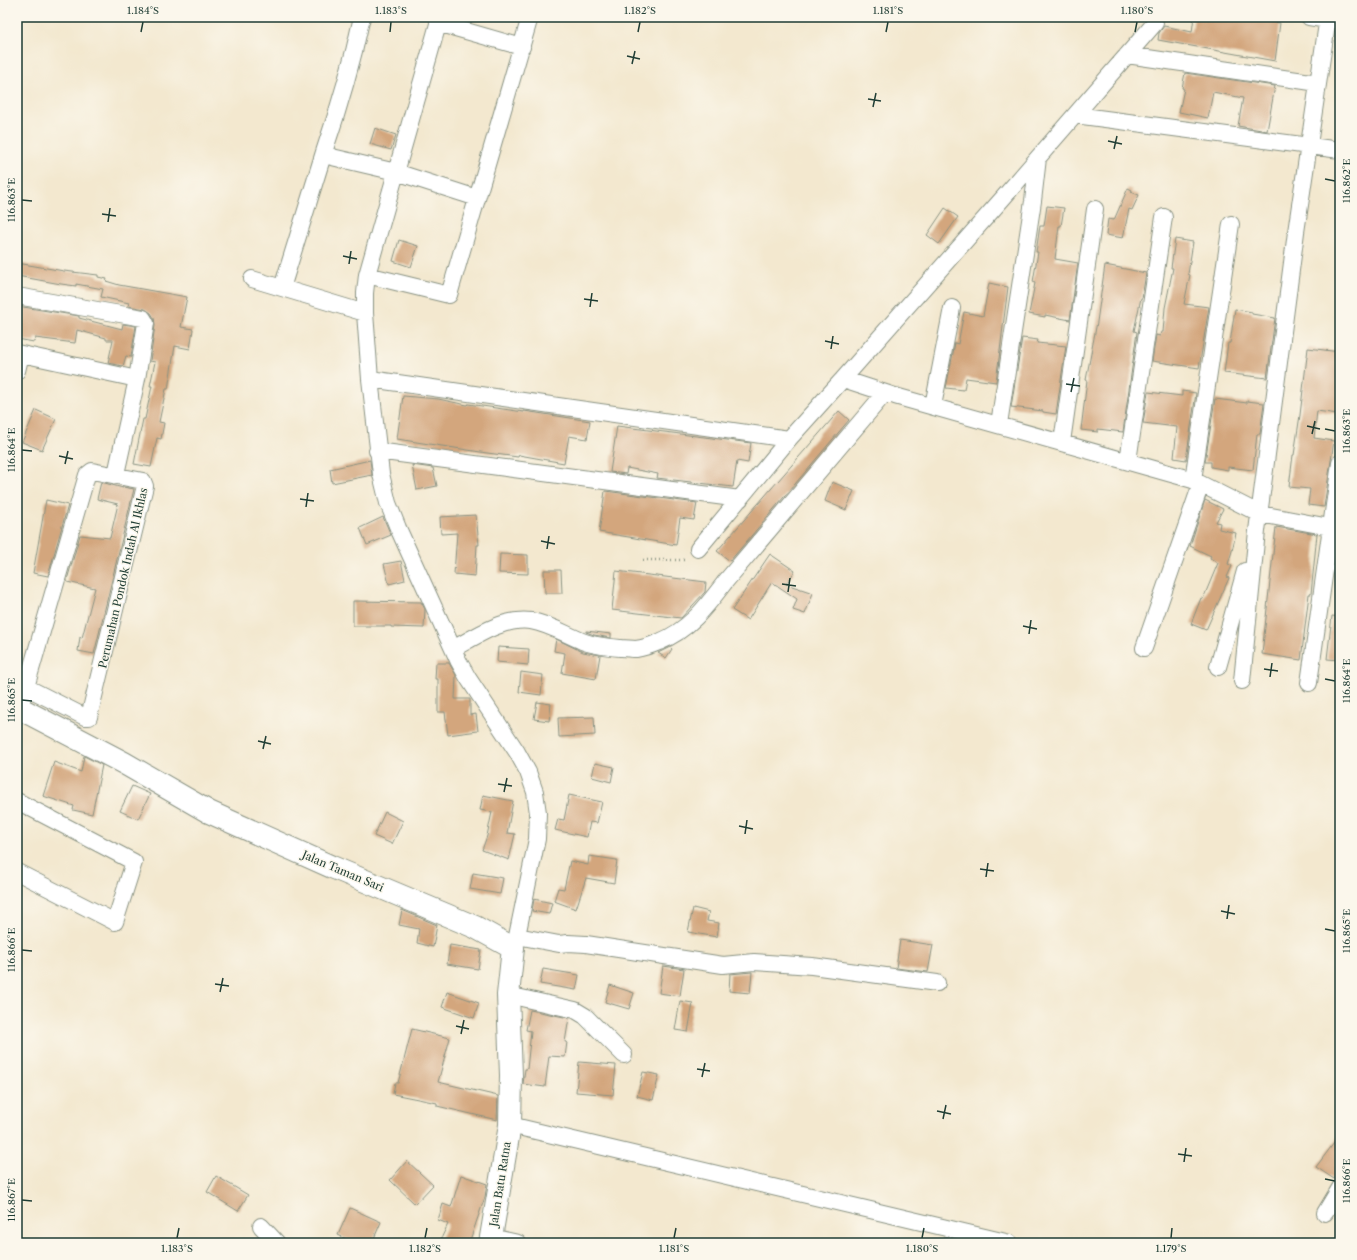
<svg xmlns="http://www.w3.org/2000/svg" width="1357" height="1260" viewBox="0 0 1357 1260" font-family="'Libre Caslon Text',serif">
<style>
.building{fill:#d3a67d}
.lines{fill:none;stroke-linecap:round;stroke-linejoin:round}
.street-casing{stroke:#899282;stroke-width:18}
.secondary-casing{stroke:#899282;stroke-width:24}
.path{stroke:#899282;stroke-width:2.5;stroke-dasharray:1 3;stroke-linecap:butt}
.street{stroke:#fff;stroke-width:16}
.secondary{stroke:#fff;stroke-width:22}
.ticks{fill:none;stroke:#1f3d34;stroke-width:1.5}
.labels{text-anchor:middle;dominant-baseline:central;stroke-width:3;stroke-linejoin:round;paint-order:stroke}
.street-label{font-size:11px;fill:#1f3d34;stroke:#fbf7ec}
.neatline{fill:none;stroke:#1f3d34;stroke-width:1.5}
.ticks-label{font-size:10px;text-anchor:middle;fill:#1f3d34}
</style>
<rect width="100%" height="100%" fill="#fbf7ec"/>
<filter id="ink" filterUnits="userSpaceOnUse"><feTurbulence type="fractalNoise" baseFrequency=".025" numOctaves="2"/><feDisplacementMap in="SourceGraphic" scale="8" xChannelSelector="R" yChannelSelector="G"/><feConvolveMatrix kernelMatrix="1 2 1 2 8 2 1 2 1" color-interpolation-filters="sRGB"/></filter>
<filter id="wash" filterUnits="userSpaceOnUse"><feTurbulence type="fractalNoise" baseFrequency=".012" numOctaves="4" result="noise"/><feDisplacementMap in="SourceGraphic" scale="16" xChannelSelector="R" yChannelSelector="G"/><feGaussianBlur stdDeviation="0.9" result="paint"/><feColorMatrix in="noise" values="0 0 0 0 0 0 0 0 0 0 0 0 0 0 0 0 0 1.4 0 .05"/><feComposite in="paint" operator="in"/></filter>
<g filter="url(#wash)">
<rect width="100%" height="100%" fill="#f3e8cf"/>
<g id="blocks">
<path class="building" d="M1194,17H1238L1280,23L1275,61L1158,40L1159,33L1164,26L1192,32Z
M1185,73L1275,86L1267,131L1238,126L1243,98L1213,92L1208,118L1179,112L1184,89L1182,88Z
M375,128L396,135L391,150L370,144Z
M1128,188L1132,190L1131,192L1139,195L1132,210L1129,209L1123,238L1106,235L1108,219L1114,220Z
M1047,206L1064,208L1061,226H1059L1055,259L1078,263L1070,320L1045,315V317L1029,314L1035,283L1033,282L1038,252H1036L1040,226H1044Z
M945,208L958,217L939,244L927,235Z
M1175,239L1193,242L1188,274L1190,275L1184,304L1209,307L1199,368L1152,361L1156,335L1160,336L1161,332H1163L1165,308L1173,268H1171Z
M399,240L418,246L411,267L393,261Z
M17,263L64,271L98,275V277L107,279L106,281L119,285L187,297L181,327L193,329L190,349L175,346L168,389H166L159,422L164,423L161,439L157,438L151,467L134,464L143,419H145L152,386H150L155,362L150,361L155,325L154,318L151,313L145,309L128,306L129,303L101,297L103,289L76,284V286L61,284L17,276Z
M1105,265L1146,273L1142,298H1141L1134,331L1137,332L1123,432L1098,429V432L1081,430L1087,380H1086L1097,322Z
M989,283L1008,287L996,382L966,378L964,390L946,388L955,343L958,344L964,312L983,316Z
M17,306L79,316V318L122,329L123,324L136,326L131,357L126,356L123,366L108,363L113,340H106V338L77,330L75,343L35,338L34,342L17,339Z
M1235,309L1252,312V314L1275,318L1267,378L1224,373L1228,343H1230Z
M1022,338L1038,340L1037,343L1066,346L1056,414L1043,412V411L1011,407Z
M1308,348L1340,352V400L1338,414L1317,411L1314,438L1334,441L1324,507L1308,505L1310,489L1289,487L1293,455H1294L1300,415Z
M1182,391L1196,393L1186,460L1174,458L1177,427L1143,423L1148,392L1182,396Z
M403,396L438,399L467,405L468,404L524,412V411L590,421L587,439L569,436L564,463L519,455L518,457L487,453L397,439Z
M1215,399L1247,403V401L1264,403L1260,434H1257L1253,470L1228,467V470L1211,467V462H1205Z
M36,410L56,419L42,450L22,442Z
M839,411L849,420L730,561L717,551Z
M617,426L751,443L748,463L737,461L733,487L657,478L658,474L627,468L626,474L610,472Z
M370,460L372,475L332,483L330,469Z
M412,465L433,468L437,486L417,490Z
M101,482L123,488V487L134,489L94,654L78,651L80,637L82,638L95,588L67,582V580L80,535L110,538L118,504L97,499Z
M832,482L854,491L846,510L825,501Z
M605,491L697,503L694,520L680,518L676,545L599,532Z
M46,500L68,505L48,576L33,573Z
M1205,500L1223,509L1216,522L1220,523L1219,529L1236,533L1232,551L1228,564L1232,566L1227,577L1229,578L1206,630L1191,624L1201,598L1203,599L1218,563L1210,558L1211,556L1190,546Z
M476,515L479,545H477L475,576L454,574L457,533L441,534L440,517Z
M383,517L391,535L367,545L360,528Z
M1276,527L1317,534L1311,594H1309L1301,660L1262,654Z
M500,554L528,555V574L499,573Z
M770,554L795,571L786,584L813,593L805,614L793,610L797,599L772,582L748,620L732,610Z
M401,561L405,580L389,584L384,564Z
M544,570H561L562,593H545Z
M616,571L706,582L705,592L681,618L612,610Z
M353,601L421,602L425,609L424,628L391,627V626H353Z
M1332,616L1340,617V660L1327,659Z
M586,631L611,634V638L594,635L586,632Z
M556,639L583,652L600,655L596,679L562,673L565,653L554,651Z
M498,647L529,649L528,665L497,662Z
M670,647L672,649L666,658L658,653Z
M436,663H449L456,675L455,699H470V715L476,714L478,731L448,735L445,712H438V679H435Z
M521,672L543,675L541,695L519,692Z
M537,702L551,704L549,721L534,719Z
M594,717L595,735L559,737L558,718Z
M84,756L102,765L92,814L73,810L74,806L43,796L54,762L81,772Z
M595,763L614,767L611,782L592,777Z
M132,786L150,794L138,819L120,811Z
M483,795L513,801L507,833L515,834L509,860L482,850L487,836L492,812L480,810Z
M569,795L602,802L597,823L590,822L587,837L555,830L558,819L564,820Z
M385,812L403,821L392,844L374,836Z
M589,856L617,860L614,883L586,878L576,909L554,901L558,888L564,889L570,861L588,865Z
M473,873L503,878L500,894L470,889Z
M534,899L552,903L549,914L532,911Z
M693,908L709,912L707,921L719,923L717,937L688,932Z
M402,910L437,925L433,947L417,943L419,929L399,925Z
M900,940L933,945L928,972L896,968Z
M450,945L481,950L478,969L447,964Z
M663,966L684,969L680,996L659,993Z
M543,969L579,975L576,990L540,984Z
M752,972L750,993L729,991L730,974Z
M610,985L634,993L629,1009L605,1002Z
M447,992L479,1003L474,1018L442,1007Z
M680,1001L693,1003L688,1032L675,1030Z
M530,1010L569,1018L565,1042H567L565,1057L549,1056L545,1087L523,1084L525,1069H527L531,1031L526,1030Z
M412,1029L450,1038L438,1082L498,1096L497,1120L437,1106V1103L418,1099L393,1094L395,1083H398Z
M579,1062L616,1065L613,1095L576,1092Z
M643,1072L659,1075L653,1100L637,1096Z
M1340,1135V1170L1334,1179L1316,1167Z
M407,1161L433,1185L415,1204L390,1180Z
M461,1175L487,1184L485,1197L469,1243H439L448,1224L438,1220L443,1204L451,1207Z
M216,1176L248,1195L238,1211L207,1192Z
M350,1208L381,1222L372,1243H355L338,1235Z"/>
</g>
</g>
<g filter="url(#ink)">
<use href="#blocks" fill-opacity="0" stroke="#899282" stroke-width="1"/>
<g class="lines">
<defs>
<path id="street" d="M362,17C352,63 339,108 324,152L326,154L332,157L396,172L477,198
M440,17L367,275L365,293V313L370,379L381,474L388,503L398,528L458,660L468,678L517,752L528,772L535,792L538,813L537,839L517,936L513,948
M1309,17L1328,20
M438,23L522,47
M1127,55L1318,83
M1075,115L1340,150
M367,275L449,295L530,17
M252,279L365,313
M282,288L324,152
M17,296L143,318L146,323L137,379L116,474
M17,353L137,379
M17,371L21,354
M370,379L789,439
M843,379L895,396L1193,480L1260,514L1340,529
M933,406L952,308
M999,424L1033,201L1038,158
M1062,442L1095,209
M377,451L740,499
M1128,461L1164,217
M1193,480L1231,224
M698,549L789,439L843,379L1003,198L1155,23
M1144,648L1201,484
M453,649C476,636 504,617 531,621C549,624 565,634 582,641C594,646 608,647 621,648C626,648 631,649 636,649C643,648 652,645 659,642C689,630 706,607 725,582L885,393
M1218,667L1245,571
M1242,681L1257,531L1296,232L1328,17
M17,682L26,687L85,717H89L145,486L143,481L92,471L87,475L26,687L17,715
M1309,683L1340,463
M17,801L134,862L115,922L17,872
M517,936L559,944L568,943L586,944L723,965L754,962L812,966L937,983
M508,995L575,1010L585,1016L624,1055
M510,1125L1010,1243
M1325,1213L1340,1188
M261,1226L277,1243
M491,1237L518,1243"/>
<path id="secondary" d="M17,707L124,763L209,812L332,867L475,927L513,948L508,995L511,1075L510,1125L490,1243"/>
</defs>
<use href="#street" class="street-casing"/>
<use href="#secondary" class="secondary-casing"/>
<path class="path" d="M643,560H684L686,558"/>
<use href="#street" class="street"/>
<use href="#secondary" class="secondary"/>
</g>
</g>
<path class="ticks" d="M141,32L143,22M390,32L391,22M638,32L640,22M886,32L888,22M1135,32L1137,22M627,56L640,59M632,64L635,51M868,99L881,101M873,107L876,93M1108,141L1122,144M1114,149L1117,136M1325,179L1335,181M22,200L32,201M102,214L116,216M108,222L110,208M343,256L357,259M349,264L351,251M584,299L598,301M590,307L592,293M825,341L839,344M831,349L833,336M1066,384L1080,386M1071,392L1074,378M1307,426L1320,429M1325,429L1335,431M1312,434L1315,421M22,450L32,451M59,456L73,459M65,464L68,451M300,499L314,501M306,507L308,493M541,541L555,544M547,549L549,536M782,584L796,586M788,592L790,578M1023,626L1037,629M1029,634L1031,620M1264,669L1278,671M1270,677L1272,663M1325,679L1335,681M22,700L32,701M258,741L271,744M263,749L266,736M498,784L512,786M504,792L507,778M739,826L753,829M745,834L747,820M980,869L994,871M986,877L988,863M1221,911L1235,914M1227,919L1229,905M1325,929L1335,931M22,950L32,951M215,984L229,986M220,992L223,978M456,1026L469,1029M461,1034L464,1020M697,1069L710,1071M702,1077L705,1063M937,1111L951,1114M943,1119L946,1105M1178,1154L1192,1156M1184,1162L1186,1148M1325,1179L1335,1181M22,1200L32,1201M177,1238L179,1228M425,1238L427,1228M674,1238L676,1228M922,1238L924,1228M1171,1238L1172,1228"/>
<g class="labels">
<g class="street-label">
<text transform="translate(123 578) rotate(-77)">Perumahan Pondok Indah Al Ikhlas</text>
<text transform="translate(343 871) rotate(23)">Jalan Taman Sari</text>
<text transform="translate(500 1184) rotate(-81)">Jalan Batu Ratna</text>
</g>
</g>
<rect width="1357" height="1260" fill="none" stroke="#fbf7ec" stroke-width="44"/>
<rect x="22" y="22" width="1313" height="1216" class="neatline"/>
<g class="ticks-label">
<text x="143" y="14">1.184°S</text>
<text x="391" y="14">1.183°S</text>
<text x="640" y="14">1.182°S</text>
<text x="888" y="14">1.181°S</text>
<text x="1137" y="14">1.180°S</text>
<text transform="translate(1346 181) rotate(-90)" y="4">116.862°E</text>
<text transform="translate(11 200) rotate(-90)" y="4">116.863°E</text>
<text transform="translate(1346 431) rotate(-90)" y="4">116.863°E</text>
<text transform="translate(11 450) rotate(-90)" y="4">116.864°E</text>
<text transform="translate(1346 681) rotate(-90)" y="4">116.864°E</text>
<text transform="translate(11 700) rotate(-90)" y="4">116.865°E</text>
<text transform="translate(1346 931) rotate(-90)" y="4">116.865°E</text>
<text transform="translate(11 950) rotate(-90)" y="4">116.866°E</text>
<text transform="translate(1346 1181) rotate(-90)" y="4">116.866°E</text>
<text transform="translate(11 1200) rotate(-90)" y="4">116.867°E</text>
<text x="177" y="1252">1.183°S</text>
<text x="425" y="1252">1.182°S</text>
<text x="674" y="1252">1.181°S</text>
<text x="922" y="1252">1.180°S</text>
<text x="1171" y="1252">1.179°S</text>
</g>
</svg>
